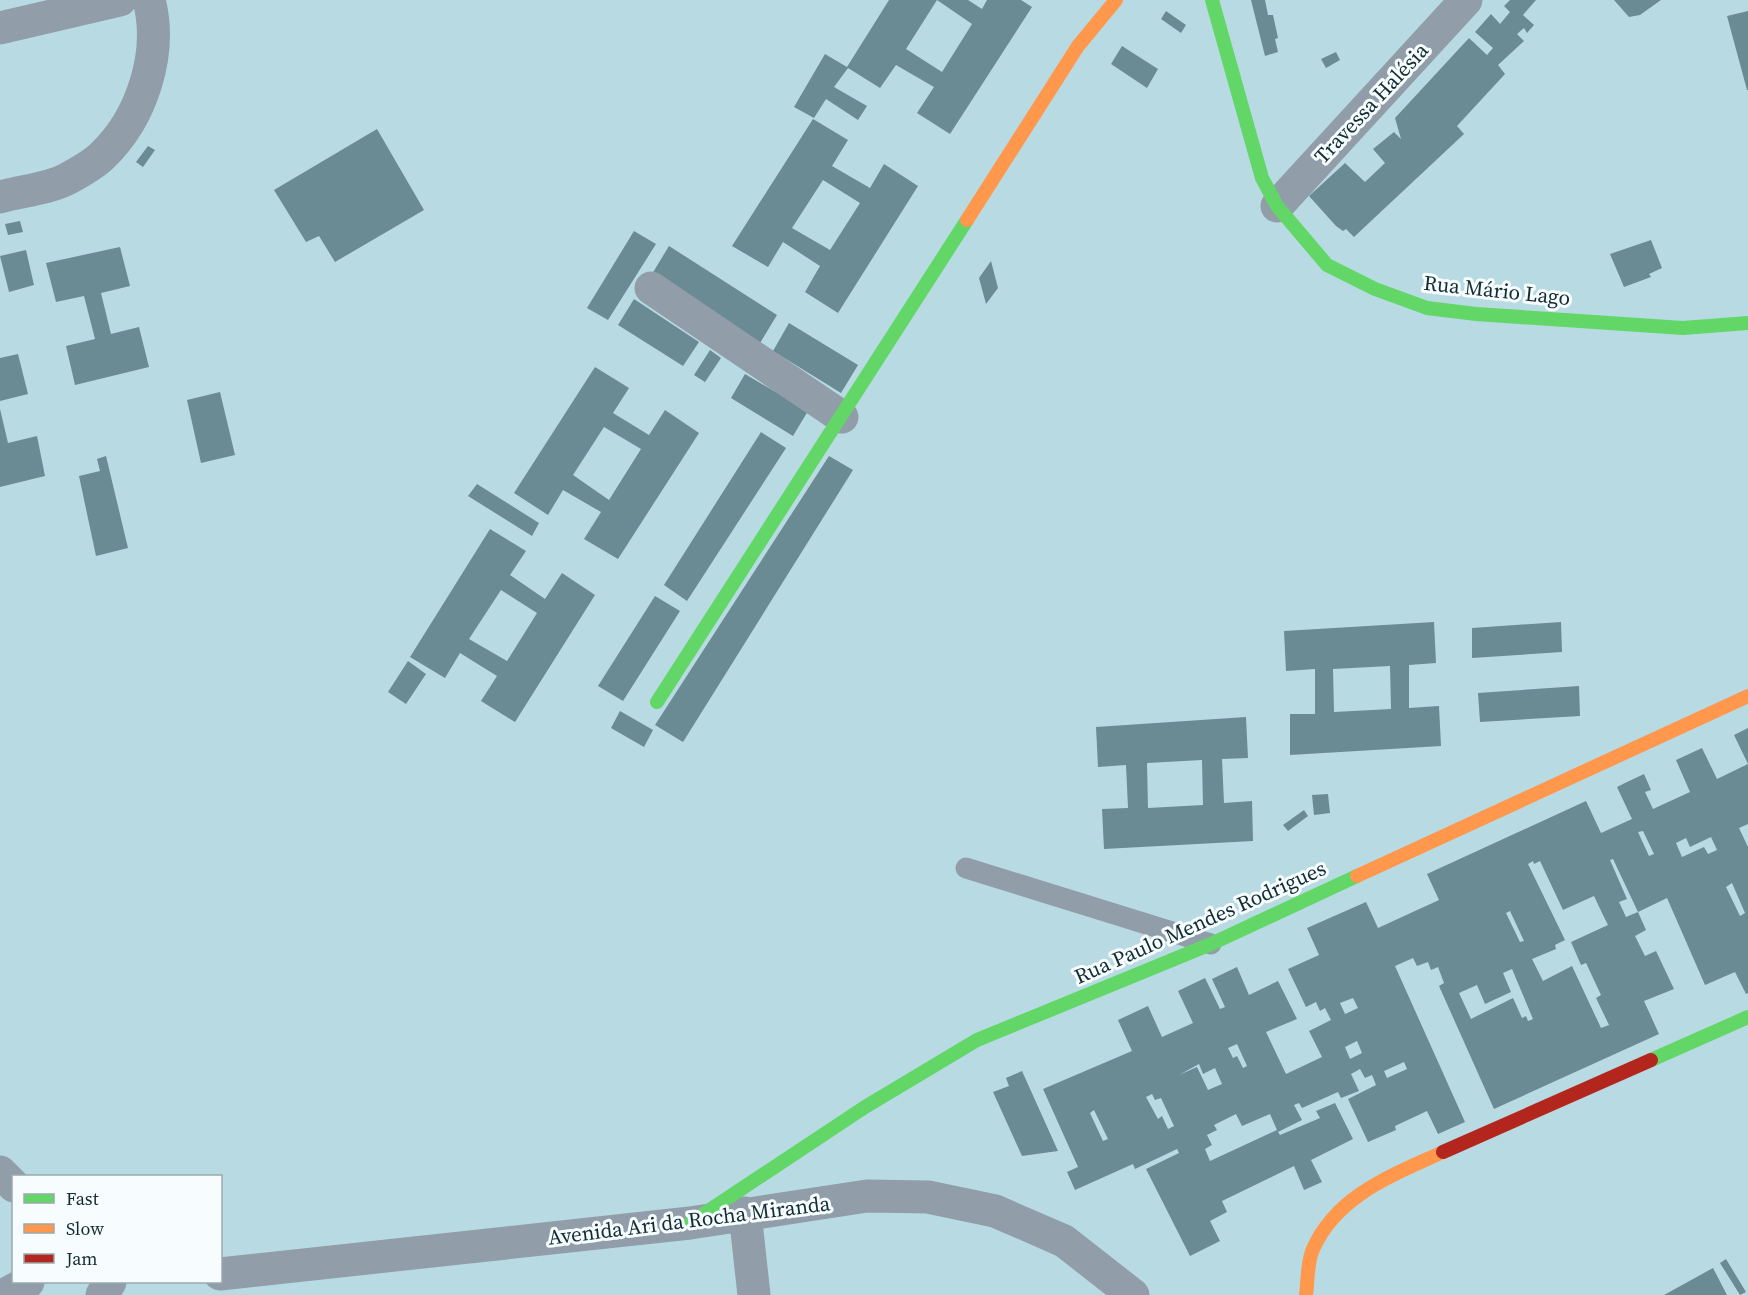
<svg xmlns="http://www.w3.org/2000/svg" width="1748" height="1295" viewBox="0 0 1748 1295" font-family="'Source Serif 4',serif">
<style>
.building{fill:#6a8a94;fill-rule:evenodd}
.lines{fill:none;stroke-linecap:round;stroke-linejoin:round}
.lane{stroke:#919da8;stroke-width:21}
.street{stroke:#919da8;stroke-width:33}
.fast{stroke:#63d668;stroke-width:14}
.slow{stroke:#ff974d;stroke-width:14}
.jam{stroke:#b3261e;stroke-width:14}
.labels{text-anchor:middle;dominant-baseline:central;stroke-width:6;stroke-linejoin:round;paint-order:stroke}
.street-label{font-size:21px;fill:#122c32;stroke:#f7fdfe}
</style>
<rect width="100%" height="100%" fill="#b8dbe3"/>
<path class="building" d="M889,0H968L982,9L987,0H1021L1032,7L950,134L917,113L934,87L896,65L880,88L848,68L834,87L867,106L858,120L826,99L814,118L794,107L825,54L847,67ZM937,0L972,24L942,72L906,49Z
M1251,0H1265L1268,15H1273L1278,38L1275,39L1278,52L1265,56Z
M1510,0H1536L1523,15L1534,25L1527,33L1524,28L1517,34L1524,41L1498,65L1505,74L1457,126L1464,134L1354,237L1346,229L1343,231L1336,226L1309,196L1345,163L1365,182L1385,163L1373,149L1394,132L1401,139L1395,118L1469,38L1487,55L1493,48L1475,32L1491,14L1500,24L1510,12L1504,6Z
M1614,0H1661L1640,15L1629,17Z
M1166,11L1186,25L1181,33L1161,19Z
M1748,11V90H1747L1727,16Z
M1122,46L1158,69L1147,88L1111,64Z
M1336,52L1340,60L1326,68L1321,59Z
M813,119L848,140L832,166L870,188L884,164L918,186L838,313L805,292L820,266L783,242L768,267L732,246ZM823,180L860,203L830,250L792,228Z
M377,129L424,210L335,262L319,236L306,242L274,190Z
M148,146L155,150L143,167L136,162Z
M20,221L23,232L8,235L5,224Z
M634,231L656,244L608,320L587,308Z
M1651,240L1662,268L1649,274L1651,277L1624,287L1610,254Z
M669,246L777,315L760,343L652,274Z
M120,247L130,286L101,293L111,334L139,327L149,367L75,385L66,346L95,339L84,296L56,302L46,263Z
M26,250L34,285L9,292L0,256Z
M991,261L998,288L986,304L979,278Z
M634,299L699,342L683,366L618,325Z
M789,323L858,365L841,393L773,351Z
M710,350L721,358L705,382L694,375Z
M18,354L28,394L0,401V358Z
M595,367L629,388L613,413L649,435L665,410L699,433L618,559L584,539L601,512L563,490L548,515L514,493ZM604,427L641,449L609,500L573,475Z
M745,374L808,411L793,436L731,398Z
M220,392L235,455L201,463L187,400Z
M0,409L8,443L37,436L45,476L0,487Z
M761,432L786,448L687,601L664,585Z
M106,456L128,548L96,556L79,476L100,471L97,459Z
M829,456L853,470L683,742L655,725Z
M477,484L539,523L532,536L468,496Z
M490,529L526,551L510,575L545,599L562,573L595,595L515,722L481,701L497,676L460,653L445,678L410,657ZM501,590L537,613L507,661L469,639Z
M655,596L680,611L623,701L598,686Z
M1434,622L1436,663L1409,665V708L1439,706L1441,746L1290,755V714H1315V669L1286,671L1284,631ZM1390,666L1391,709L1334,712L1333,669Z
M1561,622L1562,652L1472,658V628Z
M408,661L426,674L406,704L388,692Z
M1579,686L1580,716L1480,722L1478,693Z
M620,711L653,730L644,747L611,728Z
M1246,717L1248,758L1222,759L1224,803L1252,801L1253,841L1104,849L1102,809L1128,808L1126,765L1098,767L1096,727ZM1202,760L1203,805L1148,808L1147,763Z
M1748,728V824L1739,828L1748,847V993L1746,994L1735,972L1705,985L1667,898L1638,912L1613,859L1610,860L1627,899L1619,902L1626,917L1638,912L1646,930L1635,936L1645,956L1656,951L1674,989L1644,1001L1659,1034L1494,1109L1439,986L1444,983L1438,967L1431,970L1428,962L1417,966L1413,958L1395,966L1465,1122L1438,1134L1427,1111L1395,1126L1396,1130L1368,1142L1348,1099L1376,1085L1372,1075L1365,1078L1360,1069L1351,1074L1359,1091L1341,1098L1338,1092L1302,1108L1299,1103L1294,1105L1302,1120L1278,1132L1280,1135L1320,1118L1316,1111L1335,1103L1353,1139L1311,1160L1322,1182L1304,1190L1294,1166L1222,1201L1227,1212L1210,1221L1220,1241L1190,1256L1146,1169L1179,1153L1177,1149L1135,1169L1133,1164L1075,1190L1067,1172L1078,1167L1043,1089L1132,1051L1118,1020L1148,1006L1162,1037L1193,1023L1178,991L1205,978L1220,1009L1225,1007L1212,979L1237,967L1249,995L1278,981L1297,1019L1266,1032L1286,1074L1322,1057L1309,1031L1331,1020L1325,1008L1320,1011L1316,1002L1306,1007L1288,969L1319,955L1307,928L1366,902L1378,928L1439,900L1427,874L1586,801L1601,833L1632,819L1617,787L1625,783L1644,774L1651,790L1645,792L1653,809L1690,792L1676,760L1702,748L1717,779L1748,764L1734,735ZM1643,831L1654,854L1649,856L1638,832ZM1711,837L1717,850L1708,854L1704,847L1682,857L1676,843L1686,838L1690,847ZM1533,861L1534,864L1540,861L1563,910L1594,896L1603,915L1608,925L1571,942L1581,965L1586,963L1601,995L1596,998L1609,1025L1601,1028L1572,966L1543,981L1532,959L1556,949L1555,945L1565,940L1528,864ZM1732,883L1745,913L1740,916L1726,887ZM1510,911L1524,941L1520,942L1506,913ZM1512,969L1533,1019L1528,1021L1526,1016L1522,1018L1513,998L1471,1019L1459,993L1477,985L1485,1004L1511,992L1503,973ZM1353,998L1358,1008L1345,1014L1340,1003ZM1357,1041L1362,1053L1350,1059L1345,1047ZM1237,1044L1247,1066L1243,1068L1237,1056L1233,1058L1228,1048ZM1404,1062L1407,1069L1387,1078L1384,1071ZM1199,1064L1203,1074L1215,1068L1222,1084L1208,1090L1197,1067L1179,1075ZM1152,1094L1155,1100L1161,1098L1174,1126L1168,1129L1162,1116L1158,1119L1146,1097ZM1094,1110L1108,1139L1103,1141L1090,1113ZM1236,1114L1242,1126L1270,1114L1277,1130L1210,1161L1205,1149L1212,1145L1207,1135L1217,1130L1214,1125Z
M1328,794L1330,813L1314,815L1312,795Z
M1304,810L1308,816L1288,831L1283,825Z
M1022,1071L1058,1151L1022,1156L993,1092L1009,1086L1006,1078Z
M1726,1259L1746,1292L1740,1295L1720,1263Z
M1713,1268L1727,1295H1664Z"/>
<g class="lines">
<path class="lane" d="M966,868L1211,944"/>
<path class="street" d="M0,28L120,0
M0,197C21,191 48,189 67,179C78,173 93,165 102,156C142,118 163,53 149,0
M1277,206L1466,0
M651,288L842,417
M0,1172L14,1186
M745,1213L754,1295
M220,1274L690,1223L867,1196L928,1197L995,1211L1064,1241L1133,1295
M4,1295L28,1282
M102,1295L110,1282"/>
<path class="fast" d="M1212,0L1262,178L1277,206L1327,265L1375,289L1427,308L1476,314L1683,328L1748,323
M657,702L967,220
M1651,1060L1748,1017
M690,1223L865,1107L977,1040L1211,944L1357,876"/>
<path class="slow" d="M967,220L1078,46L1116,0
M1357,876L1748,696
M1306,1295C1308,1281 1307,1262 1313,1249C1337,1195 1393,1175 1443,1152"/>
<path class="jam" d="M1443,1152L1651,1060"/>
</g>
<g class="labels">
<g class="street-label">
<text transform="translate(1371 103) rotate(-47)">Travessa Halésia</text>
<text transform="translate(1497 290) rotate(6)">Rua Mário Lago</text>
<text transform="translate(1200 922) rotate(-24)">Rua Paulo Mendes Rodrigues</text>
<text transform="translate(689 1220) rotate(-7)">Avenida Ari da Rocha Miranda</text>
</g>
</g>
<rect x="12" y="1175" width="210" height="108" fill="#f7fdfe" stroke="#9ba9ac" stroke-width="1.5"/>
<rect x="24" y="1194" width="30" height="9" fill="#63d668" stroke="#9ba9ac" stroke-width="1.5"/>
<text x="66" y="1205" font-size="18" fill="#122c32">Fast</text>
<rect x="24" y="1224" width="30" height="9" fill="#ff974d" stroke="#9ba9ac" stroke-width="1.5"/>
<text x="66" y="1235" font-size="18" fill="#122c32">Slow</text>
<rect x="24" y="1254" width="30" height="9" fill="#b3261e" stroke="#9ba9ac" stroke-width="1.5"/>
<text x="66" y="1265" font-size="18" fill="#122c32">Jam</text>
</svg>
